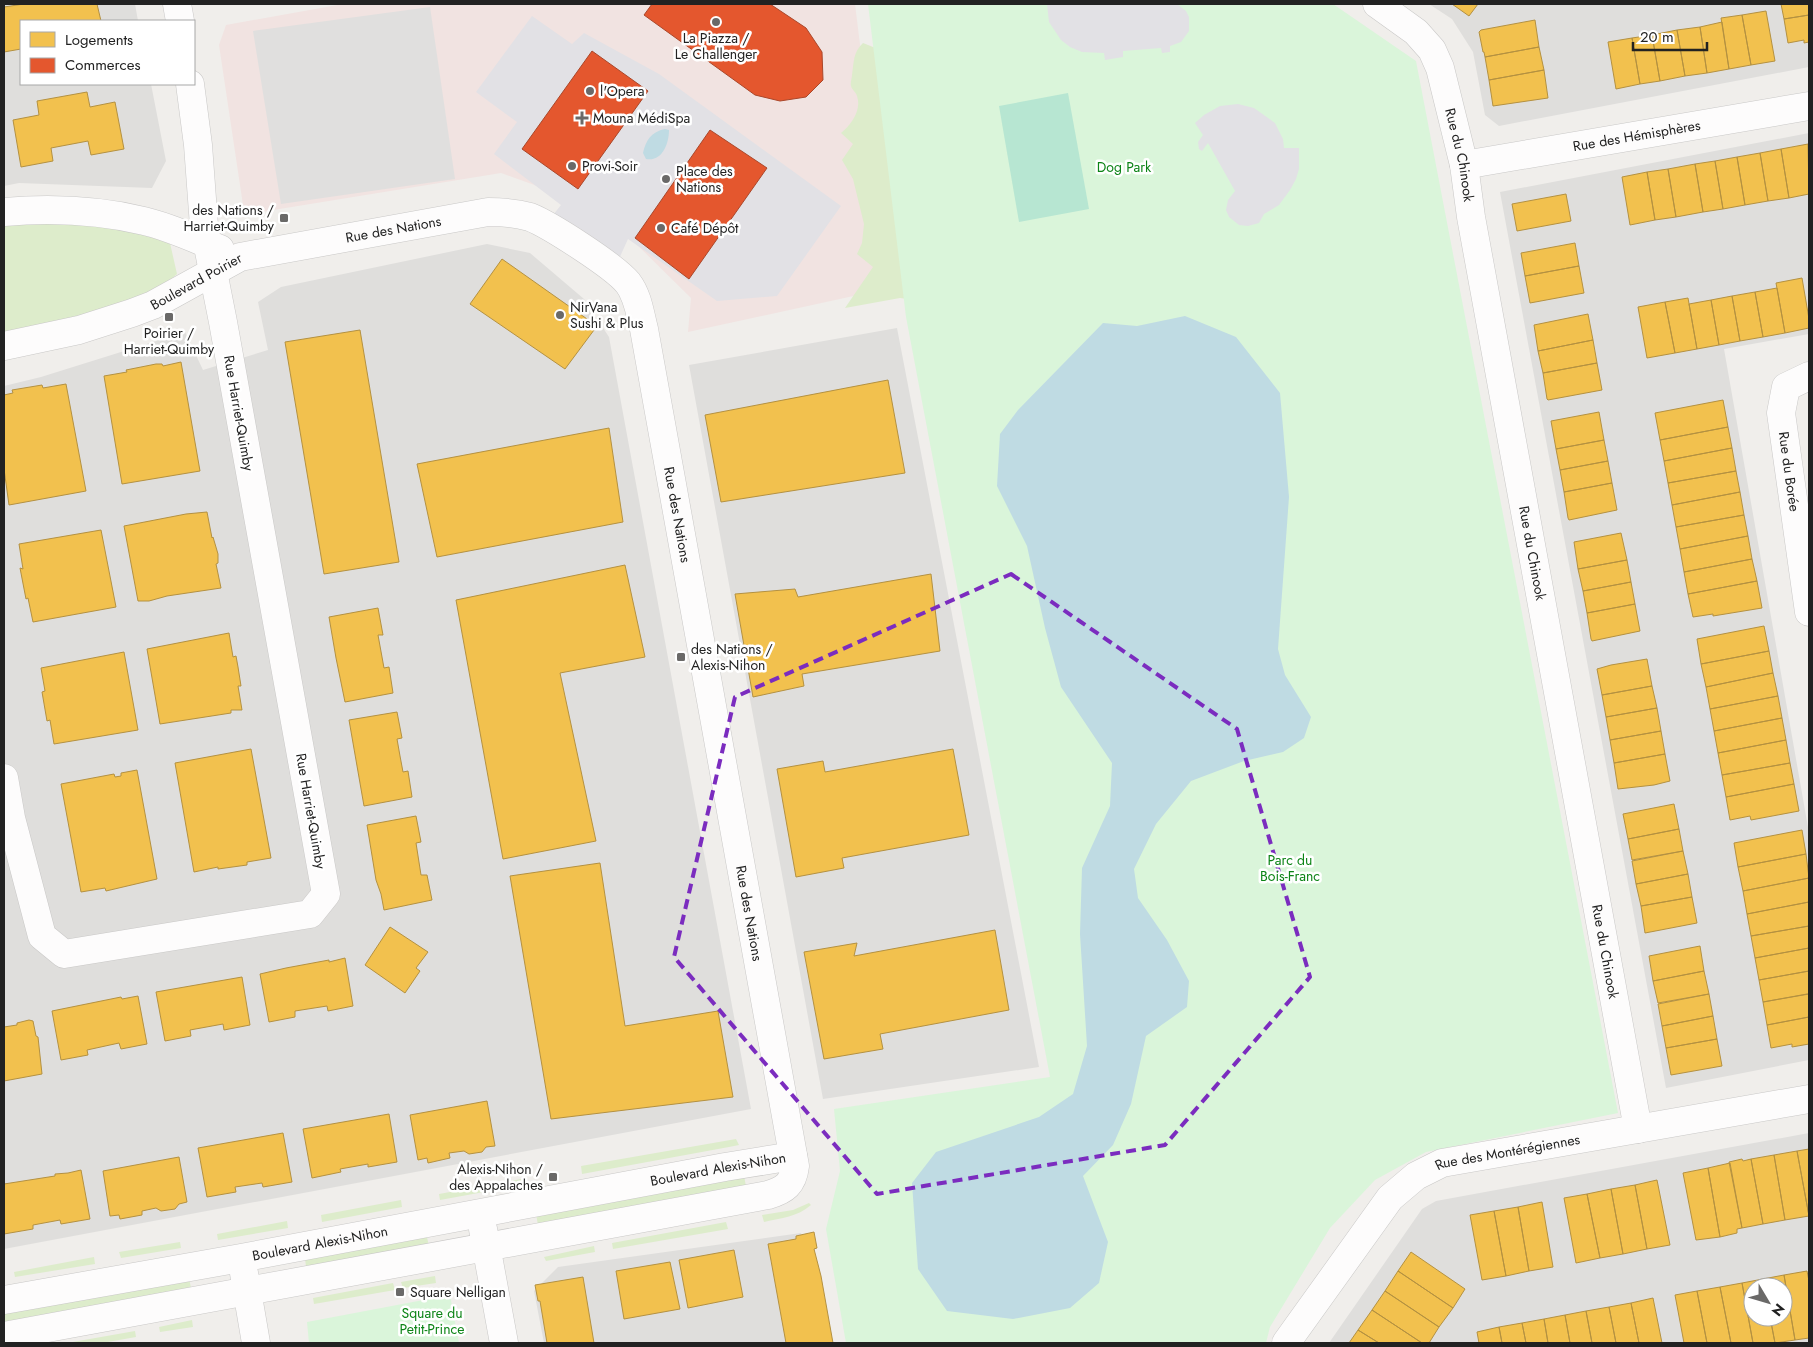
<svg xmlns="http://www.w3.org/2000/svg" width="1813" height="1347" viewBox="0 0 1813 1347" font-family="Jost,sans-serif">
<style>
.residential{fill:#dfdedc;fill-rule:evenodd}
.commercial{fill:#f1e3e1}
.grass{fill:#ddeccb}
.park{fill:#daf5da}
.pitch{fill:#b7e6d2}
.parking{fill:#e0dfde}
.plaza{fill:#e2e1e5}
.water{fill:#bfdbe3}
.homes{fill:#f2c14e;stroke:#b49141}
.shops{fill:#e4572e;stroke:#aa472a}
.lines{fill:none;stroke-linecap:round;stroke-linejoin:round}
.street-casing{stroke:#c9c8c7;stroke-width:29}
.street{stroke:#fdfcfc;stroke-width:28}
.marked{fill:none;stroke:#7b2cbf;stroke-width:4;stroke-dasharray:10 6;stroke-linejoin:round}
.poi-dot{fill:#6a6968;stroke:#fff;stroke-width:2}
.labels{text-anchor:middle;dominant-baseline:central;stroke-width:5;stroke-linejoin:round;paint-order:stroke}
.poi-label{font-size:14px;fill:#222;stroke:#fff;text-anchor:start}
.street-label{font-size:14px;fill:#222;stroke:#fff}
.park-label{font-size:14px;fill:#0c8416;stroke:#fff}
</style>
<rect width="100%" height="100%" fill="#f0eeeb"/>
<path class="residential" d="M4,4H135L138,21H21V84H151L166,161L152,188L19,183L4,186Z
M1429,4H1809V67L1499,126L1485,115L1473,52L1452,19Z
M1809,133V334L1724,349L1809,833V1060L1666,1088L1500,192Z
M487,244L530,253L584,299L609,337L751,1109L4,1249V386L41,377L185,332L203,370L268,350L258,302L281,287Z
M897,328L1039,1067L823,1099L689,365Z
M1809,1133V1343H1329L1422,1209L1436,1201ZM1753,1287H1783V1317H1753Z
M801,1233L822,1343H544L534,1291L558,1267Z"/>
<path class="commercial" d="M343,4H855L890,288L688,332L691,298L627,235L554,192L501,173L261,212L243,205L219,45L226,25Z"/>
<path class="grass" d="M863,43L873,47L888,50L915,300L900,298L845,308L873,267L857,254L862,243L864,224L853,179L842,160L853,144L841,133C851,125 862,110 857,96C856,92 852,90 851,86C850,83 852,78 852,75C854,62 853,52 863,43Z
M24,223H80L133,232L170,243L177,274C169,281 161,288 152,293C106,315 53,323 4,335V226Z
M736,1139L739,1145L729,1147L582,1174L581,1166Z
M743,1170L747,1192L539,1230L535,1209Z
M521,1179L522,1185L440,1200L439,1194Z
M401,1200L402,1207L322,1222L321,1215Z
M809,1203L811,1205C797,1217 782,1218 764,1222L762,1215L793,1210Z
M287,1221L288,1228L218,1240L217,1234Z
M726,1222L728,1229L613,1249L612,1243Z
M425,1229L430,1250L307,1273L304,1252Z
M180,1242L181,1248L121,1258L119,1252Z
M594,1246L595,1252L546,1261L544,1257Z
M94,1257L95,1264L15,1277L14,1272Z
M188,1273L192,1293L4,1327V1306Z
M435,1276L436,1283L403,1288L401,1282Z
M393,1283L395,1290L314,1304L313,1298Z
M192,1320L193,1327L160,1332L159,1327Z
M135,1331L136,1337L102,1343H67Z"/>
<path class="park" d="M868,4H1333L1416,61L1618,1113L1426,1152L1375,1180L1330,1228L1270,1327L1266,1343H846L826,1229L840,1171L834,1109L1050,1077L906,317Z
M450,1295L459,1343H309L307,1322Z"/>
<path class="pitch" d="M1068,93L1089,209L1019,222L999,106Z"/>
<path class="parking" d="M430,7L455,179L281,204L253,31Z"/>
<path class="plaza" d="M1047,4H1177L1186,11L1189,17V31L1181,42L1170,46V52L1162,53L1161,48L1123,51V57L1105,60L1104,53L1082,52L1070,47L1061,40L1049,22Z
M532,16L572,44L584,33L659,74L841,206L777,296L717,301L628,239L614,270L545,225L561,205L494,154L517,122L476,92Z
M1238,104L1254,108L1275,123L1283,139L1284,148H1299V169L1296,179L1290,190L1279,205L1264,214L1259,223L1248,226L1239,225L1229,217L1226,210L1228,200L1235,191L1208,143L1202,151L1199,149L1198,142L1203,135L1195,123L1204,115L1220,106Z"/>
<path class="water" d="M665,129L669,130C669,144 662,162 646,159L643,153C646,140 651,132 665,129Z
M1185,316L1236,337L1280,393L1289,497L1278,649L1285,675L1311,717L1304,738L1283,752L1244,761L1191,781L1156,824L1134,869L1138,898L1167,940L1189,981L1187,1007L1146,1036L1131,1104L1113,1145L1083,1176L1108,1242L1099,1283L1070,1308L1013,1319L947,1311L918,1269L912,1183L936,1152L1039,1117L1073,1094L1087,1046L1080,934L1082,868L1110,806L1112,763L1061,687L1045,628L1027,546L997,486L1000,434L1018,410L1103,323L1137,326Z"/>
<path class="homes" d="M24,4H97L101,21H21V49L4,52V7Z
M1452,4H1478L1469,16Z
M1781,4H1809V15L1784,19Z
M1766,11L1775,61L1751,65L1742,15Z
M1742,15L1751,65L1729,69L1721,18Z
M1809,15V42L1804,43V40L1788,43L1784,19Z
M1535,20L1539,47L1485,57L1484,52H1483L1479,32L1481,30Z
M1722,22L1729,69L1707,73L1700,27Z
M1700,27L1707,73L1685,76L1677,30Z
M1677,30L1685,76L1660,81L1652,35Z
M1652,35L1660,81L1640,84L1632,38Z
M1632,38L1640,84L1616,89L1608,42Z
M1539,47L1544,70L1489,80L1485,57Z
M1544,70L1548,98L1493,106L1489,80Z
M87,92L90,107L115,102L124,149L91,155L88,141L51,148L53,161L21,167L13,120L39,115L37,101Z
M1808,144L1809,194L1789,198L1781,149Z
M1781,149L1789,198L1768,201L1760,153Z
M1760,153L1768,201L1745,205L1737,157Z
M1737,157L1745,205L1723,209L1715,161Z
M1715,161L1723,209L1703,212L1695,164Z
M1695,164L1703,212L1676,217L1668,169Z
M1668,169L1676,217L1655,220L1647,172Z
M1647,172L1655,220L1630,225L1622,177Z
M1566,194L1571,221L1517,231L1512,204Z
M1575,243L1579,266L1525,276L1521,253Z
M502,259L597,326L565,369L470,304Z
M1579,266L1584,293L1530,303L1525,276Z
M1802,278L1809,319V328L1785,333L1776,283Z
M1777,288L1785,333L1763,337L1755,292Z
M1755,292L1763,337L1740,341L1732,296Z
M1732,296L1740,341L1719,345L1711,300Z
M1688,298L1697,349L1675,353L1665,302Z
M1711,300L1719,345L1697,349L1689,304Z
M1665,302L1675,353L1647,358L1638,307Z
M1588,314L1593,340L1538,351L1534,325Z
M360,330L399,562L324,574L285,342Z
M1593,340L1597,363L1543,373L1538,351Z
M181,362L200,471L122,484L104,376L127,372L126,370L156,364H162L163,366Z
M1597,363L1602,390L1548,400L1547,399L1543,373Z
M888,380L905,473L721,502L705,415Z
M66,384L86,491L9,505L4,469V395L13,393L12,390L42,385L43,388Z
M1723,400L1728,427L1660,440L1655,413Z
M1599,412L1604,440L1556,449L1551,421Z
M1728,427L1732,448L1664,461L1660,440Z
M609,428L623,522L437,557L417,464Z
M1604,440L1608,461L1560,470L1556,449Z
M1732,448L1736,471L1668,483L1664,461Z
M1608,461L1612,483L1564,492L1560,470Z
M1736,471L1740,492L1672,505L1668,483Z
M1612,483L1617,510L1569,520L1568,518L1564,492Z
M1740,492L1744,515L1676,527L1672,505Z
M207,512L212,538L213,537L218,554V563L216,564L221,588L167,596L149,601H138L124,526L186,514Z
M1744,515L1748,536L1680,549L1676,527Z
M101,530L116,607L33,622L28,598L26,599L20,568L23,569L19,544Z
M1621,533L1627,560L1578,569L1574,542Z
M1748,536L1752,559L1684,572L1680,549Z
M1752,559L1757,581L1688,594L1684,572Z
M1627,560L1631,582L1583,591L1578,569Z
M625,565L645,657L560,673L596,841L503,859L456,600Z
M931,574L940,651L802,674L804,686L753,697L735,594L795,589L798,597Z
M1757,581L1762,608L1713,616V614L1693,617L1688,594Z
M1631,582L1635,604L1587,613L1583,591Z
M1635,604L1640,631L1592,641L1591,639L1587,613Z
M378,608L383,635H378L384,668L389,667L393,693L345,702L336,658L329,617Z
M1764,626L1769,651L1701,664L1697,639Z
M229,633L233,657L236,656L238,667L241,686H238L242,710H231V713L160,724L147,649Z
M1769,651L1773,673L1706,687L1701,664Z
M124,652L138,730L54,744L50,720L47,721L42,692L45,691L41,668Z
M1647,659L1652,686L1602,695L1597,669L1611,665Z
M1773,673L1778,696L1710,709L1706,687Z
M1652,686L1657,708L1606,717L1602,695Z
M1778,696L1782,718L1714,731L1710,709Z
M1657,708L1661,731L1610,740L1606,717Z
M397,712L402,738L397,739L400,756L403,772L408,771L412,797L364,806L349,720Z
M1782,718L1786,740L1718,753L1714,731Z
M1661,731L1665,754L1614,763L1610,740Z
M1786,740L1790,763L1722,775L1718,753Z
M251,749L271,858L247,862V865L218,869V867L194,872L175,763Z
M953,749L969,835L842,858L844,868L796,877L777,769L823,761L825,772Z
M1665,754L1670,781L1654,785L1618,789L1614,763Z
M1790,763L1794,784L1726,797L1722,775Z
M137,770L157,879L106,891L105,888L81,892L61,784L114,774L115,777L121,776V773Z
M1794,784L1799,811L1751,820L1750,816L1730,820L1726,797Z
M1674,804L1679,829L1628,839L1623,814Z
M416,816L421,842L416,843L421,875H427L432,900L384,910L381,894L376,880L367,825Z
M1679,829L1683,851L1632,860L1628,839Z
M1802,830L1806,854L1738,867L1734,843Z
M1683,851L1688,874L1636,884L1632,861Z
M1806,854L1809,878L1743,891L1738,867Z
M600,863L625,1026L718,1011L733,1097L551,1119L510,876Z
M1688,874L1692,897L1641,906L1636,884Z
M1809,878V902L1747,914L1743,891Z
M1692,897L1697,923L1645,933L1641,906Z
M1809,902V926L1751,936L1747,914Z
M1809,926V948L1755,958L1751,936Z
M390,927L428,952L416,968L420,971L405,993L365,965Z
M995,930L1009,1010L880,1034L883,1049L824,1059L804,952L857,943L854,956Z
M1700,946L1704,971L1653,981L1649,956Z
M1809,948V971L1759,980L1755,958Z
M345,958L353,1006L328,1011L327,1006L295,1011V1017L269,1022L260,974L286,968L329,960V962Z
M1704,971L1709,994L1658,1003L1653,981Z
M1809,971V994L1763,1002L1759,980Z
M242,977L250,1025L224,1030L223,1024L190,1030L191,1036L165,1041L156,992Z
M1709,994L1713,1016L1662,1026L1658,1004Z
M1807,994H1809V1017L1767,1025L1763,1002Z
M138,996L147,1044L121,1049L119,1043L87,1050L88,1055L61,1060L52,1011L121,997L122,999Z
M1713,1016L1717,1039L1666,1048L1662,1026Z
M1809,1017V1044L1792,1047V1044L1771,1048L1767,1025Z
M29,1020L33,1021L36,1036L38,1037L42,1074L4,1081V1027L17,1025V1023Z
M1717,1039L1722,1066L1671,1075L1666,1048Z
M487,1101L495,1146L486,1147L482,1152L469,1154L464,1151L449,1153L450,1158L428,1163L427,1158L418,1160L410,1115Z
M389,1114L397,1162L368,1167V1164L340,1169L341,1172L312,1178L303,1129Z
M283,1133L292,1182L263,1187L262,1183L235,1187L236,1192L207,1197L198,1148Z
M1809,1149V1216L1797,1151Z
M1797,1151L1809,1216L1785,1220L1774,1155Z
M1774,1155L1785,1220L1763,1224L1751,1159Z
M179,1157L187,1202L179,1204L175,1209L161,1211L156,1208L142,1211V1215L120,1219L119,1215L110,1216L103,1171Z
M1742,1159L1743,1161L1751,1159L1763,1224L1742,1228L1729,1162Z
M1730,1163L1742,1228L1737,1229V1233L1720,1237L1708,1168Z
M1708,1168L1720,1237L1696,1240L1683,1173Z
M81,1170L90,1219L61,1224L60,1220L33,1225V1229L4,1234V1184L55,1176V1174L68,1173Z
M1657,1180L1670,1245L1647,1249L1635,1185Z
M1635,1185L1647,1249L1623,1254L1611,1189Z
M1611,1189L1623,1254L1600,1258L1587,1194Z
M1587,1194L1600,1258L1576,1263L1564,1198Z
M1542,1202L1553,1267L1529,1271L1518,1207Z
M1518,1207L1529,1271L1506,1276L1494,1211Z
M1494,1211L1506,1276L1482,1280L1470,1215Z
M814,1232L817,1248L814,1249L821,1276L833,1343H786L768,1244L796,1239V1236Z
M734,1250L743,1297L688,1308L679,1260Z
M1411,1252L1465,1289L1453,1308L1398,1271Z
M670,1262L680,1309L624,1319L616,1271Z
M1398,1271L1453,1308L1439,1327L1385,1291Z
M1807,1271L1809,1281V1338L1795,1340L1784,1275Z
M1784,1275L1795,1340L1775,1343L1770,1317H1783V1287H1765L1763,1279Z
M583,1277L594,1343H547L540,1301H538L535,1285Z
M1763,1279L1765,1287H1753V1317H1770L1775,1343H1753L1742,1283Z
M1742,1283L1753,1343H1731L1720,1287Z
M1720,1287L1731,1343H1707L1697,1291Z
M1385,1291L1439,1327L1429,1343H1422L1372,1310Z
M1697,1291L1707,1343H1684L1675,1295Z
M1653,1298L1662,1343H1639L1631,1303Z
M1631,1303L1639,1343H1616L1609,1307Z
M1609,1307L1616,1343H1592L1586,1311Z
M1372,1310L1422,1343H1379L1358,1330Z
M1586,1311L1592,1343H1570L1565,1315Z
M1565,1315L1570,1343H1548L1544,1319Z
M1544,1319L1548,1343H1526L1522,1323Z
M1522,1323L1526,1343H1502L1499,1327Z
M1499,1327L1502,1343H1479L1477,1332Z
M1358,1330L1379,1343H1349Z"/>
<path class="shops" d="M652,4H770L806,28L822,52L823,80L806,97L780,101L755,95L644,15Z
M592,51L648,91L578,189L522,149Z
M710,130L767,168L689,279L635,238Z"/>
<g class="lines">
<defs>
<g id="street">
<path d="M177,4L180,21"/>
<path id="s1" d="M1377,4L1416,32L1432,50L1440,68L1464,165L1471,217L1638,1129"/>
<path id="s2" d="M1464,165L1809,106"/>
<path d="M4,212C51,208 98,210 144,221C170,227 195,239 220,249"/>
<path id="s3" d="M4,346L79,330L132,313L153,305L240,257L488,212C502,212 516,213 530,217C550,225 614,266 628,283C638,296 640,314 644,329L795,1166C793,1184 785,1190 768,1195L4,1336"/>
<path id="s4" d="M1809,376L1786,387L1781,413L1809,612"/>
<path d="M4,778L11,818L42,936L64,954L310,914L326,894L223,322L204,226L198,145L190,84"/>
<path d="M483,1229L504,1343"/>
<path d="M244,1273L256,1343"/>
<path id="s5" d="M4,1300L241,1258L725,1167L793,1156"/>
<path id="s6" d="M1286,1343L1390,1198L1416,1176L1442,1163L1809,1099"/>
</g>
</defs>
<use href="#street" class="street-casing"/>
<use href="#street" class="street"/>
</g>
<path class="marked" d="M1011,574L1237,729L1310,977L1165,1145L877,1194L674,957L735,697Z"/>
<g class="poi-dot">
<circle cx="716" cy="22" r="5"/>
<circle cx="590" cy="91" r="5"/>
<path d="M579.5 110.5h5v5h5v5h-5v5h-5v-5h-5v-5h5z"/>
<circle cx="572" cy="166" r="5"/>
<circle cx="666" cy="179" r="5"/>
<rect x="279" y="213" width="10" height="10" rx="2.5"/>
<circle cx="661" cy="228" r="5"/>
<circle cx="560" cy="315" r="5"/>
<rect x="164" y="312" width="10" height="10" rx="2.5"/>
<rect x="676" y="652" width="10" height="10" rx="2.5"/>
<rect x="548" y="1172" width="10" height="10" rx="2.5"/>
<rect x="395" y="1287" width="10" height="10" rx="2.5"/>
</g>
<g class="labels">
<g class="poi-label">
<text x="716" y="38" text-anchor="middle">La Piazza /<tspan x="716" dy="16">Le Challenger</tspan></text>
<text x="600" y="91">l'Opera</text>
<text x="593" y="118">Mouna MédiSpa</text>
<text x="582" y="166">Provi-Soir</text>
<text x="676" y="171">Place des<tspan x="676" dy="16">Nations</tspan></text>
<text x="274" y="210" text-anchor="end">des Nations /<tspan x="274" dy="16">Harriet-Quimby</tspan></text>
<text x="671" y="228">Café Dépôt</text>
<text x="570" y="307">NirVana<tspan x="570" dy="16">Sushi &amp; Plus</tspan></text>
<text x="169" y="333" text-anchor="middle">Poirier /<tspan x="169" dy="16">Harriet-Quimby</tspan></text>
<text x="691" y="649">des Nations /<tspan x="691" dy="16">Alexis-Nihon</tspan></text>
<text x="543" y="1169" text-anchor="end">Alexis-Nihon /<tspan x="543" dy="16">des Appalaches</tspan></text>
<text x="410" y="1292">Square Nelligan</text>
</g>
<g class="street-label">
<text stroke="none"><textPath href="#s2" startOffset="175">Rue des Hémisphères</textPath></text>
<text stroke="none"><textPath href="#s1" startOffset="181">Rue du Chinook</textPath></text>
<text stroke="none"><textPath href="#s3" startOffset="410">Rue des Nations</textPath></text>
<text stroke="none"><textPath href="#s3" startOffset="204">Boulevard Poirier</textPath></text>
<text transform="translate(239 413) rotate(80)">Rue Harriet-Quimby</text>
<text stroke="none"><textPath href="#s4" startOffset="111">Rue du Borée</textPath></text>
<text stroke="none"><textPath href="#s3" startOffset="905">Rue des Nations</textPath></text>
<text stroke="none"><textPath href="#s1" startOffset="586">Rue du Chinook</textPath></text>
<text transform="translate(311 811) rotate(80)">Rue Harriet-Quimby</text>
<text stroke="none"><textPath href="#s3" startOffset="1310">Rue des Nations</textPath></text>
<text stroke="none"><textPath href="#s1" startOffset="991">Rue du Chinook</textPath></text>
<text stroke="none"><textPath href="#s6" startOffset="308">Rue des Montérégiennes</textPath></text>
<text stroke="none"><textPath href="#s5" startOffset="726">Boulevard Alexis-Nihon</textPath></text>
<text stroke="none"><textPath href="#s5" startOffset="321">Boulevard Alexis-Nihon</textPath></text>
</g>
<g class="park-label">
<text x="1124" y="167">Dog Park</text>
<text x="1290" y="860">Parc du<tspan x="1290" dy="16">Bois-Franc</tspan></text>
<text x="432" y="1313">Square du<tspan x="432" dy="16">Petit-Prince</tspan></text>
</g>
</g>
<rect width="1813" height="1347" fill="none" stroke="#222222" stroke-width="10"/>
<rect x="20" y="20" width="175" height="65" fill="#ffffff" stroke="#a7a7a7"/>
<rect x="30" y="32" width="25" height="15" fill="#f2c14e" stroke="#a7a7a7"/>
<text x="65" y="45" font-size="15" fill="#222222">Logements</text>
<rect x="30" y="58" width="25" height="15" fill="#e4572e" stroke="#a7a7a7"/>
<text x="65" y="70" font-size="15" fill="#222222">Commerces</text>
<g transform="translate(1768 1302) rotate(128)"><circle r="24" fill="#ffffff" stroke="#a7a7a7"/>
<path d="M0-4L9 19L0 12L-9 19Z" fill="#6a6968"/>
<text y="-8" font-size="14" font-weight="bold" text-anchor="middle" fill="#222222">N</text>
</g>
<path d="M1633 42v8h74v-8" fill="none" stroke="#222222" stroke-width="2.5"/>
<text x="1640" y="42" font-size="15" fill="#222222" stroke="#ffffff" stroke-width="4" paint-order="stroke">20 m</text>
</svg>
